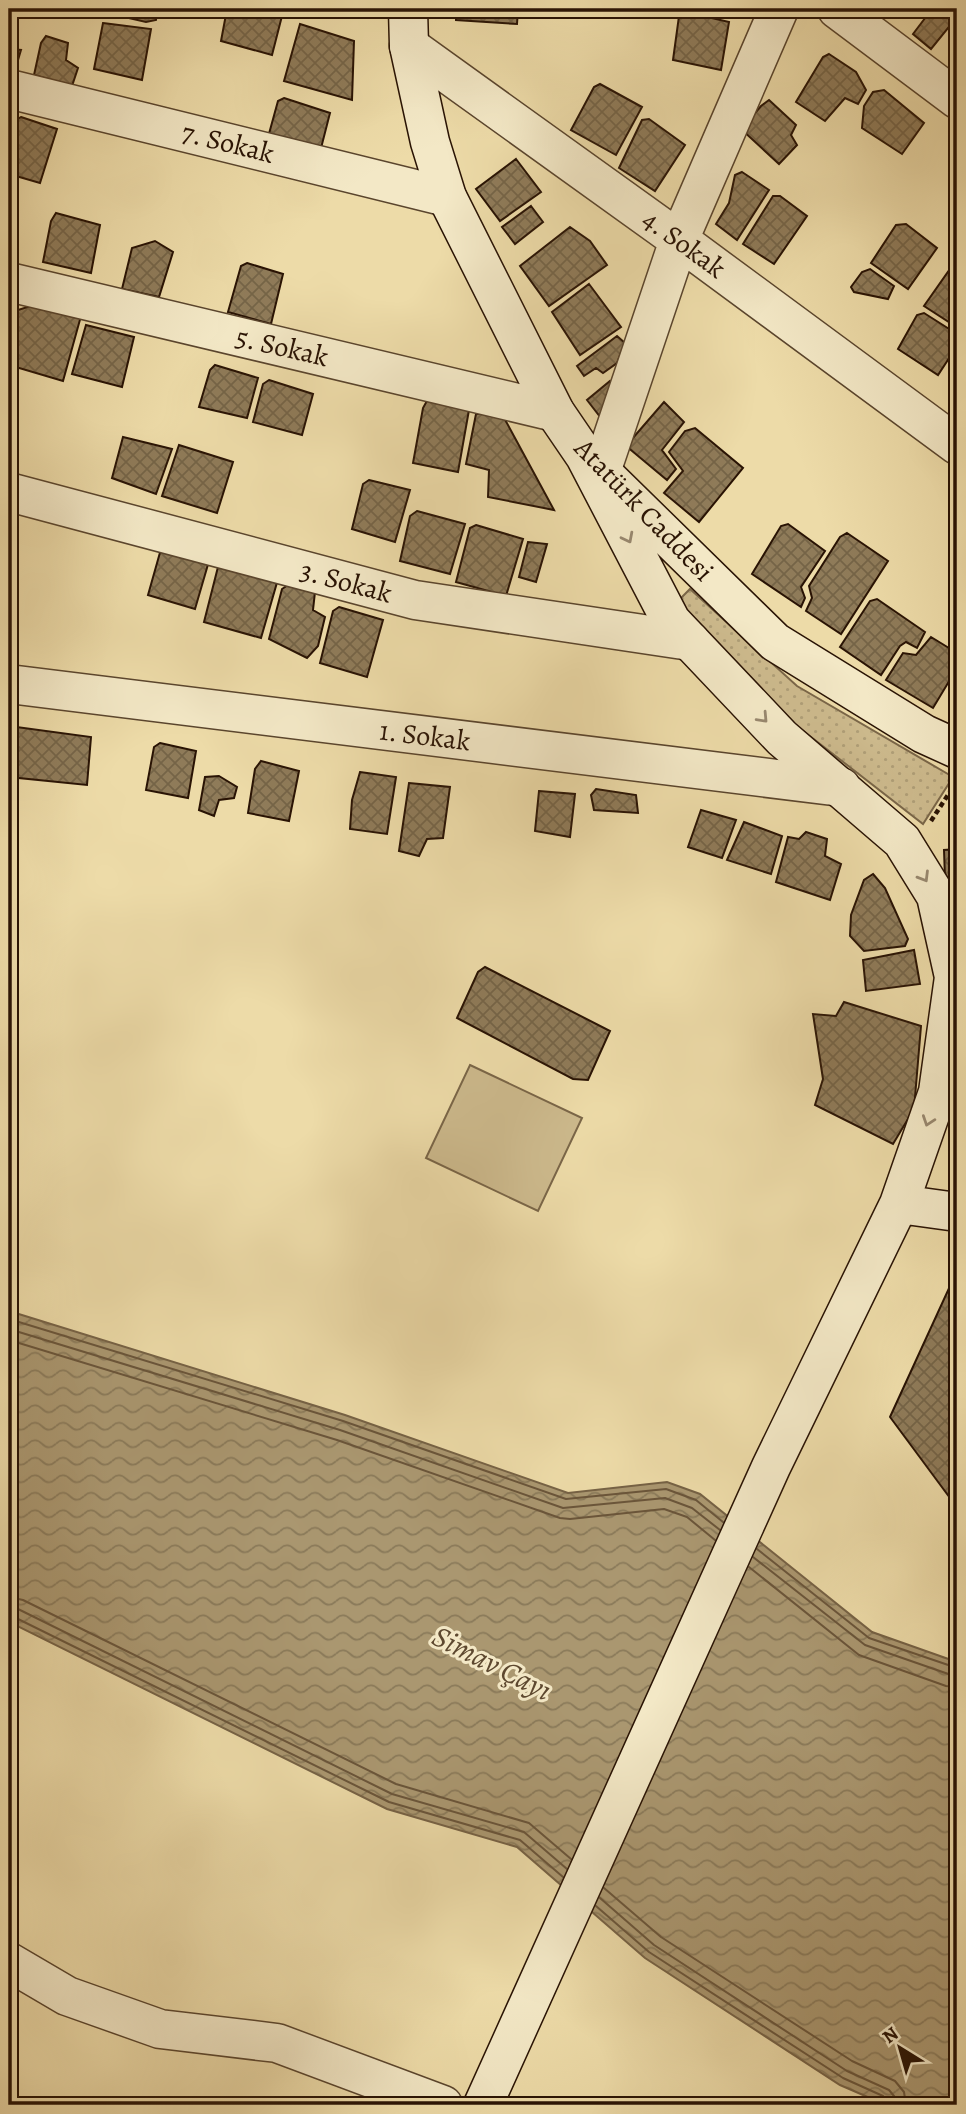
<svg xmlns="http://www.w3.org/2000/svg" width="966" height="2114" viewBox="0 0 966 2114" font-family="Alegreya,serif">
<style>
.grass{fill:url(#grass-dots);stroke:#7a6648;stroke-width:2}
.pitch{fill:#ccb98c;stroke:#7a6648;stroke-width:2}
.water{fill:url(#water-waves);stroke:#766245;stroke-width:2}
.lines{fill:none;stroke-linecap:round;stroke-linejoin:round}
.shore{stroke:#6a553a;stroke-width:2}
.building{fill:url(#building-cross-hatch);stroke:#291304;stroke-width:2}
.minor-casing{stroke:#5a452d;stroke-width:41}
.tertiary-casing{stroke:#5a452d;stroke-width:41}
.secondary-casing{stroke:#291304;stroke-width:41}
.path{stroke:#291304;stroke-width:4.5;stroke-dasharray:5 3.5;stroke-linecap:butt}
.minor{stroke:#f3e8c6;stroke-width:38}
.tertiary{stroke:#f3e8c6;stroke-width:38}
.secondary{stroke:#f3e8c6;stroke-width:38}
.oneway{stroke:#98886f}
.labels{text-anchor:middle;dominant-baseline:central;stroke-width:6;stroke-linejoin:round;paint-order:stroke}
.street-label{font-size:28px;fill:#291304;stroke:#f3e8c6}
.water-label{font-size:30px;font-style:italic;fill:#5d482f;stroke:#f3e8c6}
</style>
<defs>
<pattern id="grass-dots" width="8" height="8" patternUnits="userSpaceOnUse" patternTransform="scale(1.75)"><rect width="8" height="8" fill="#ccb98c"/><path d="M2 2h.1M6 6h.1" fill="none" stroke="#af9e77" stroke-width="1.8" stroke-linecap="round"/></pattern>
<pattern id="water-waves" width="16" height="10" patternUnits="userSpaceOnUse" patternTransform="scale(1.75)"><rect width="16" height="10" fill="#aa9770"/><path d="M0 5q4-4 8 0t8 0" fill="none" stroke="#8a7a5a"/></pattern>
<pattern id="building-cross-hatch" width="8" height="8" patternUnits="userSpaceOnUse" patternTransform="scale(1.75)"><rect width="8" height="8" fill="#8f7b59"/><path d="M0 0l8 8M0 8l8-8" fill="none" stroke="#756447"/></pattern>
</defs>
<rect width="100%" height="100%" fill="#eddba8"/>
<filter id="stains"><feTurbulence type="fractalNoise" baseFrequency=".00286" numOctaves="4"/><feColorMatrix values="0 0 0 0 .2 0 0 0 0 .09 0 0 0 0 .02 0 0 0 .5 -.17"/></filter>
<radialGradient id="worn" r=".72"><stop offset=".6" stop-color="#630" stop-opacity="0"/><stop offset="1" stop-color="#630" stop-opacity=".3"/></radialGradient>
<path class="grass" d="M690,589L797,686L953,777L923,824L793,723L675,604Z"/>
<path class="pitch" d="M470,1065L582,1118L538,1211L426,1158Z"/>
<path class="water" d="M9,1311L345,1415L568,1493L667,1482L700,1494L872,1632L957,1662V2105H886L840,2085L645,1958L517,1847L387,1809L9,1622Z"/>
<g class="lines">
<path class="shore" d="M9,1319L343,1421L566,1499L666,1489L696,1500L723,1522
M9,1329L340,1430L563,1508L665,1498L692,1508L720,1530
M9,1340L337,1440L560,1518L570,1519L664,1509L687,1517L715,1540
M757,1549L869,1638L957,1668
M753,1557L865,1645L957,1677
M749,1567L859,1655L946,1686L957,1687
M9,1597L23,1600L396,1784L529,1823L571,1859
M9,1608L18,1609L392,1794L524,1832L567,1869
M9,1616L14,1617L389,1802L520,1840L563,1877
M604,1888L661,1937L852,2061L895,2081L904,2092L906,2105
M600,1898L654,1945L847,2071L889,2090L894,2096L895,2105
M596,1906L649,1952L843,2078L883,2096L887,2105"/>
</g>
<path class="building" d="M108,9H157L156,20L146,22L107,13Z
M227,9H278L283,12L272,55L221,41Z
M456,9H518L517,24L456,20Z
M932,9H957V17L931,49L913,34Z
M686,12L729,22L721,70L673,60L679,16Z
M103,23L151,29L142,80L94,69Z
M300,24L354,41L352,100L284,81Z
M46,36L68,43L66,60L78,68L72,86L34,75L41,43Z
M9,49L21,50L15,70L9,69Z
M829,54L856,72L866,90L858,104L845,98L825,121L796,102L823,57Z
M600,84L642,107L616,155L571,130L594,87Z
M884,90L924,123L902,154L862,128L864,106L873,92Z
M284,98L330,113L319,156L267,141L278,101Z
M769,100L796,125L791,135L797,145L779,164L741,129L761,106Z
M21,117L57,129L40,183L9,174V149L16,120Z
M649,119L685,145L655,191L619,168L642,120Z
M516,159L541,192L500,221L476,189Z
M742,172L769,190L737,240L716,224L729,203L735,175Z
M773,196H780L807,216L774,264L743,244Z
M531,206L543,222L515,244L502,227Z
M56,213L100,225L91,273L43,262L51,221Z
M906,224L937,248L908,289L871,263L896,225Z
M570,227L590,241L607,265L549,306L520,266Z
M155,241L173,252L159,297L122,289L132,248Z
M957,259V322L955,326L924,306Z
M247,263L283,274L271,324L228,312L241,266Z
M870,269L894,286L888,299L854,292L851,287L862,272Z
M589,284L621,327L580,355L552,312Z
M40,303L81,316L63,381L9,365V354L18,310Z
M924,313L957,334V346L938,375L898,349L917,315Z
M86,325L134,337L122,387L72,374Z
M617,336L625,343L617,363L603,373L596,368L584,376L577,366Z
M215,365L258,378L247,418L199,407L210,370Z
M269,380L313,394L302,435L253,422L263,384Z
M610,381L614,386L601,418L587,400Z
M428,399L469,410L458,472L413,463L423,408Z
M664,402L684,422L662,450L676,469L667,480L626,446Z
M476,414H502L554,510L488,497L489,470L466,464Z
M695,428L743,468L699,522L664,493L683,471L669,452L685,431Z
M123,437L172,449L156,494L112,478Z
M179,445L233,462L217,513L162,496Z
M369,480L410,490L395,542L352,529L363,484Z
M417,511L465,524L450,574L400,561L410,516Z
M788,524L825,551L801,587L805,598L801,607L752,574L781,526Z
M476,525L523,539L506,596L456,582L470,528Z
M847,533L888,561L841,634L806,611L812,598L809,586L840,537Z
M528,542L547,544L536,582L519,577Z
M161,549L209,561L195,609L148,595Z
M9,550H17L16,566L9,565Z
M218,567L278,579L261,638L204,622Z
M288,585L315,592L313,610L325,617L318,646L307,658L269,639L282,589Z
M877,599L925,632L917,648L906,642L900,646L881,675L840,647L870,601Z
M339,607L383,620L367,677L320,663L333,611Z
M931,637L957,653V668L933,708L886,680L903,653L916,655Z
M9,726L91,737L87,785L9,777Z
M160,743L196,751L188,798L146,790L154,747Z
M261,761L299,771L289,821L248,813L255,769Z
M360,772L396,777L387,834L350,829L352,800Z
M219,776L237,787L234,798L219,800L214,816L199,810L205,777Z
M409,783L450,787L443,838L427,839L419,856L399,851Z
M596,789L636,795L638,813L594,810L591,795Z
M539,791L575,794L570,837L535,831Z
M701,810L736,820L722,858L688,847Z
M744,822L782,836L771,874L727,860Z
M806,832L827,839L825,856L841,864L830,900L776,882L788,837L799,839Z
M957,849V906L946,907L944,850Z
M873,874L885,888L908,939L905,946L864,951L850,936L851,915L864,880Z
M914,950L920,984L866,991L863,960Z
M485,967L610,1031L588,1080L573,1079L457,1018L478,972Z
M844,1002L921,1026L914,1109L893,1144L815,1105L823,1079L813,1014L836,1016Z
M950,1286L957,1289V1497L950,1498L890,1417Z"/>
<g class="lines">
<defs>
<path id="minor" d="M837,9L957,99
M409,46L679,240L957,445
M9,89L447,197
M9,282L555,412
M601,472L679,240L779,9
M9,492L415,600L690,641
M9,684L841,787"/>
<path id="tertiary" d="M9,1962L67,1996L160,2029L277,2043L443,2105"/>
<path id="secondary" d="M408,9L409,46L430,142L447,197L555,412L585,456L775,642L924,734L957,749
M899,1204L957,1212
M483,2105L771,1467L899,1204L938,1092L954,977L936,896L902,841L782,738L671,621L585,456"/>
</defs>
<use href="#minor" class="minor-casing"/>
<use href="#tertiary" class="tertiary-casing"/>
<use href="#secondary" class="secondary-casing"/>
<path class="path" d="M931,821L955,784"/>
<use href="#minor" class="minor"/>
<use href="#tertiary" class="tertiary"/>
<use href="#secondary" class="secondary"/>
</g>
<defs><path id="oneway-chevron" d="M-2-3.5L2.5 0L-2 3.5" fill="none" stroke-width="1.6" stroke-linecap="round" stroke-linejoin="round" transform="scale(1.75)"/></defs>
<g class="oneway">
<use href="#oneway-chevron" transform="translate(628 538) rotate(63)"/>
<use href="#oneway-chevron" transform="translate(763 718) rotate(47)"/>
<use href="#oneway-chevron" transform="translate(924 877) rotate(59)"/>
<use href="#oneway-chevron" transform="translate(928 1121) rotate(109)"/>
</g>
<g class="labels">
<g class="street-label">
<text transform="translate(228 143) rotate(14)">7. Sokak</text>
<text transform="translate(684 244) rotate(36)">4. Sokak</text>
<text transform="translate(282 347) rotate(13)">5. Sokak</text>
<text transform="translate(644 510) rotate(46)">Atatürk Caddesi</text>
<text transform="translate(346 582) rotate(15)">3. Sokak</text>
<text transform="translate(425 736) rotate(7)">1. Sokak</text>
</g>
<g class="water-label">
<text transform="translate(492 1663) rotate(27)">Simav Çayı</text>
</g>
</g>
<rect width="966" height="2114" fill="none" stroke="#eddba8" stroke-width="35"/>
<rect x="10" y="10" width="945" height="2093" fill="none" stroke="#291304" stroke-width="3.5"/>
<rect x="18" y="18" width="931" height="2079" fill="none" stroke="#291304" stroke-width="2"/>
<g transform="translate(900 2048) rotate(323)" stroke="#f3e8c6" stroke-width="5" paint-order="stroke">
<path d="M0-5L12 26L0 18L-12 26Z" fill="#291304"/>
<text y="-10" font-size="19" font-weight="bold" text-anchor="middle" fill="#291304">N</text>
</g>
<rect width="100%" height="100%" filter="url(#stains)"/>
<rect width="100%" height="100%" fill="url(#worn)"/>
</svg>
